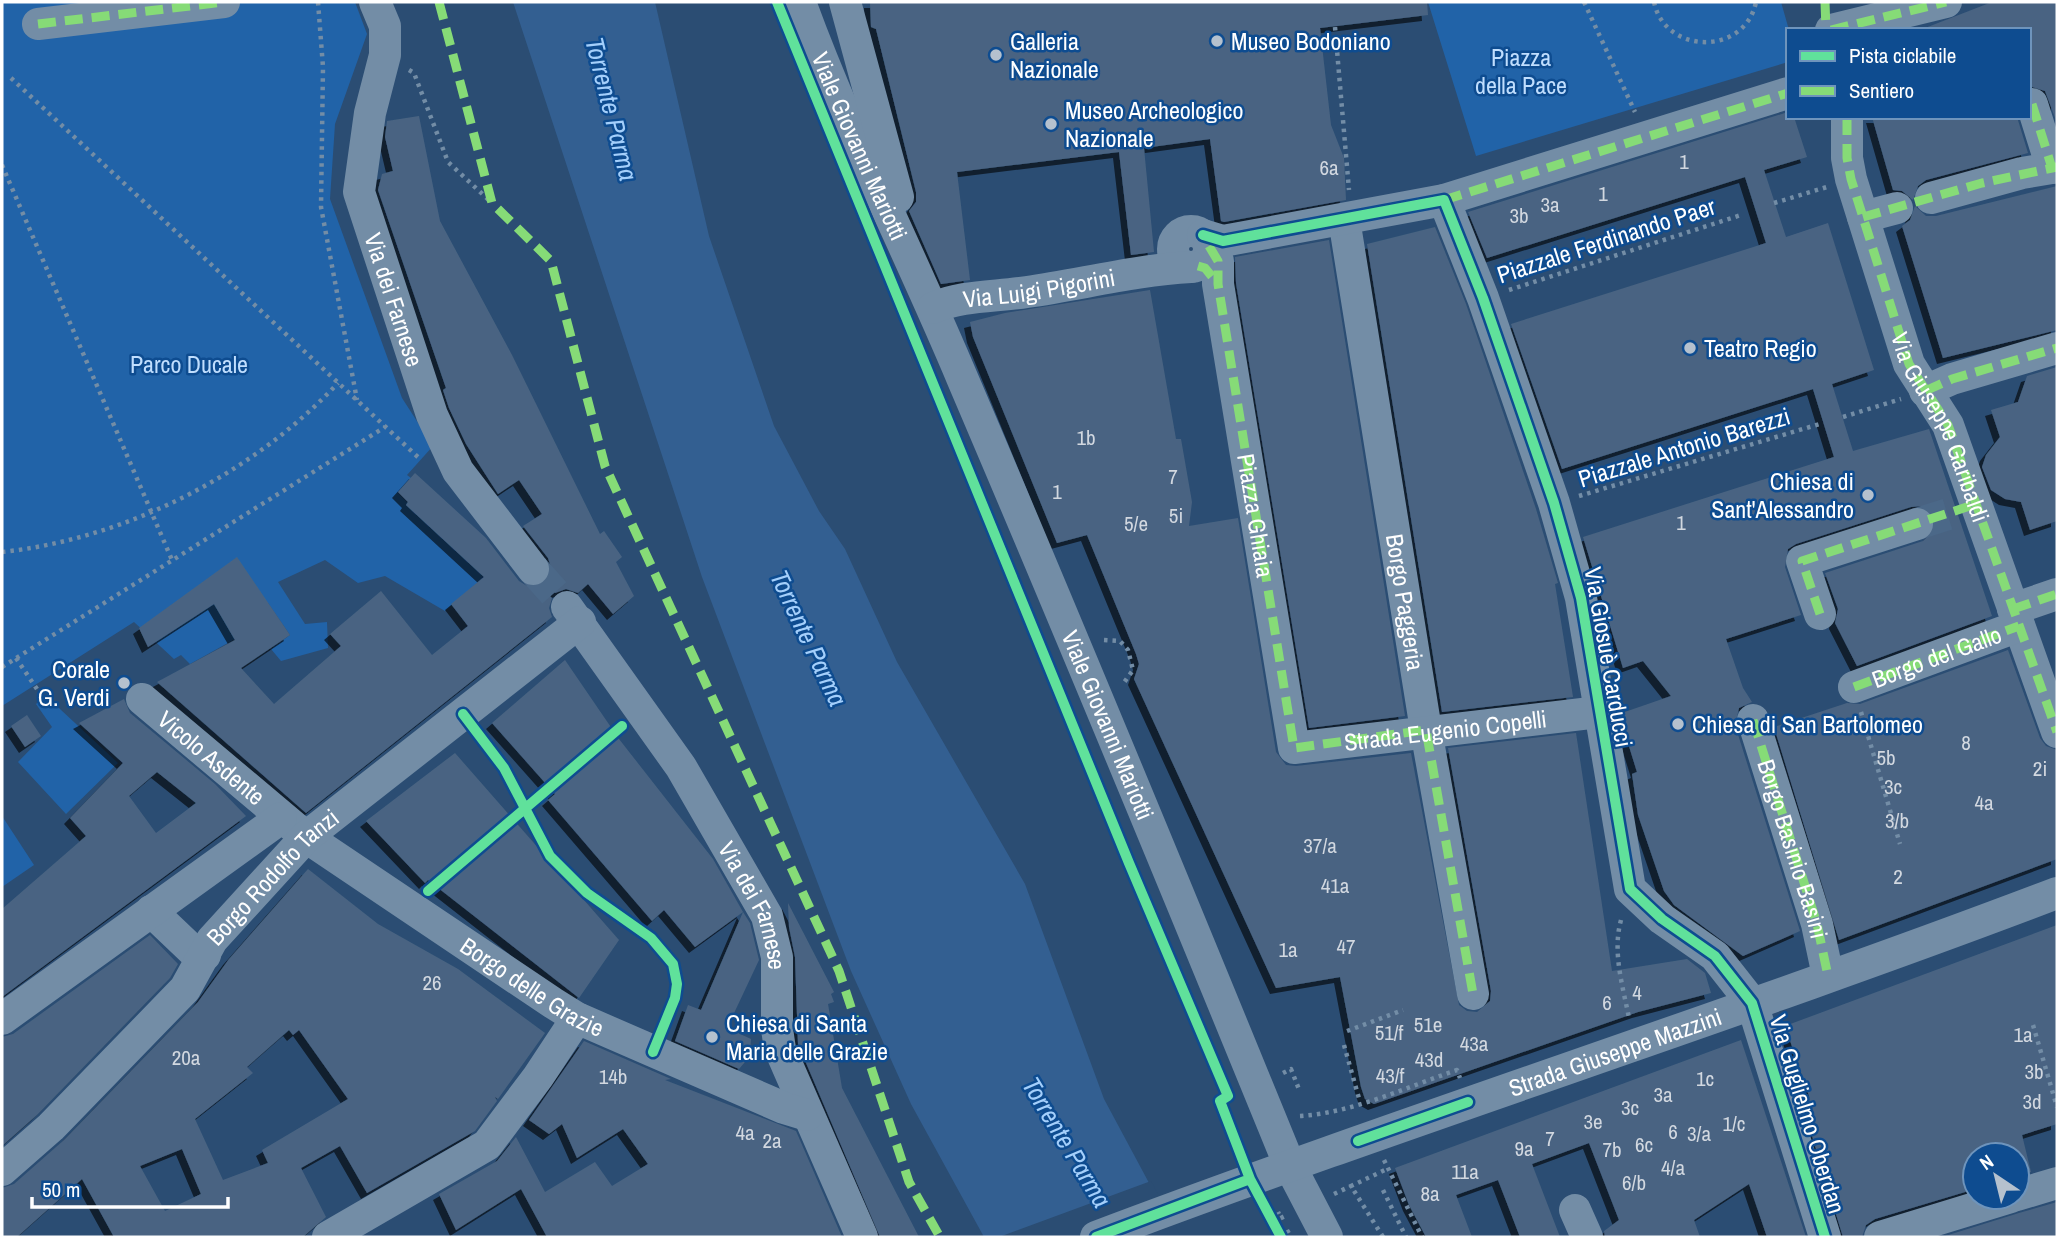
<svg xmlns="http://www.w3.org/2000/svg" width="2059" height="1239" viewBox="0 0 2059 1239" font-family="'Archivo Narrow',sans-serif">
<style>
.green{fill:#2163a8}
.water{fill:#335f91}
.pier{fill:#2b4d73}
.building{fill:#496482;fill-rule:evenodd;filter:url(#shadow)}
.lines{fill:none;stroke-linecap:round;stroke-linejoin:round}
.minor-tunnel{stroke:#4b6888;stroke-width:32;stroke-dasharray:32 16;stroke-linecap:butt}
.path{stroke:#738da6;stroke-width:4.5;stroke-dasharray:3.5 5;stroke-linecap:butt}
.minor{stroke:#738da6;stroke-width:32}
.quiet{stroke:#86db77;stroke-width:9;stroke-dasharray:18 9;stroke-linecap:butt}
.cycleway-casing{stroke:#0e4c90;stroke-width:15}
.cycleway{stroke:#60e19b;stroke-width:10}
.poi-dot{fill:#b5c1ce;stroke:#0e4c90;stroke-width:2.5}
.labels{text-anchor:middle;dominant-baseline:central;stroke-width:5;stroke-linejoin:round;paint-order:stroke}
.number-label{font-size:21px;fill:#d2d8e0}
.poi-label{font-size:24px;fill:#fff;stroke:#0e4c90;text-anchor:start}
.park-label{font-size:24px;fill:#c0defe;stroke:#0e4c90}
.street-label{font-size:24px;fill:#fff;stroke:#0e4c90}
.water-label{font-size:26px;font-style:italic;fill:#a4cffb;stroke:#0e4c90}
</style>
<defs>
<filter id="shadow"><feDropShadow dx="-6" dy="6" stdDeviation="0" flood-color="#0009"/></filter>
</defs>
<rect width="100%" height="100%" fill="#2b4d73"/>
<path class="green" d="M2,2H355L367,34L335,124L330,199L402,398L433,446L407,475L411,478L398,493L484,577L445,611L385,576L358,583L325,560L278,582L305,624L327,622L328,648L281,661L271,649L290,635L268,603L235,639L190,664L181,655L174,659L134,622L2,706Z
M1428,2H1781L1789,30L1788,62L1476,156Z
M46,696L118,763L66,814L18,762L52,727L36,704Z
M2,816L34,865L2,887Z"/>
<path class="water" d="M513,2H655L709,236L774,426L819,511L845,549L897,662L1025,884L1104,1099L1178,1237H984L911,1104L851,971L702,577Z"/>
<path class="pier" d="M1151,1181L1181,1237H999Z"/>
<path class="building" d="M870,2H1427L1428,15L1320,28L1331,125L1344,158L1346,200L1224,222L1221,221L1210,139L1144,148L1154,252L1131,255L1119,152L957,172L970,280L941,284L909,211L916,202V192L876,29L871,27Z
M1992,2H2057V123L2045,91L2029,86V30H1920Z
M1788,112V117H1794L1807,157L1764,170L1786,237L1828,223L1874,370L1832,384L1853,451L1929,429L1992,616L1857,666L1835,623L1838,609L1825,573L1923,541L1935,529L1934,518L1922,506L1911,507L1796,544L1788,549L1785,567L1801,615L1726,639L1743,688L1752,702L1739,708L1735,725L1800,931L1743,956L1674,905L1664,891L1638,815L1632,774L1637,772L1619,714L1671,696L1643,661L1623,668L1583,537L1834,457L1813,389L1562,469L1511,324L1766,243L1745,177L1487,258L1468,212Z
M419,116L440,221L512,355L600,534L604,531L622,557L616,562L634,596L613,614L588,584L578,593L566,589L555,593L547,580L551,567L548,558L523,526L542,514L519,480L498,494L466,444L449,408L443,390L446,388L378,190L382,174L393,171L385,137L387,121Z
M1872,117H2017L2028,153L1926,180L1918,186L1913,200L1902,191L1893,190Z
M2057,186V330L1943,358L1902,226L1910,220L1915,206L1926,216H1936Z
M1435,227L1466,304L1536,509L1558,583L1555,584L1573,697L1442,712L1367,244Z
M1329,240L1405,716L1309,728L1236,283L1235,257Z
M1150,290L1176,439H1181L1192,502L1189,526L1238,518L1276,752L1286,765L1296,766L1411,753L1459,1005L1467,1011L1477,1012L1490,1001L1491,991L1448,748L1576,733L1612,971L1687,959L1705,973L1711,993L1638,1012L1374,1104L1365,1099L1361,1087L1340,977L1276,988L1134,679L1139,664L1136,654L1087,535L1057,543L973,337L970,322L1005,313Z
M2057,367V521L2030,530L2021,502L2005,499L1991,490L1982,467L1986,455L2000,437L1991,410L2018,402L2027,376Z
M415,473L486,538L519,581L527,586H539L552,598L549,608L552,617L306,813L157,682L235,640L214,604L148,647L139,628L237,557L290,635L241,668L274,704L341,646L330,634L381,591L432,655L468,626L451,604L484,577L406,505L408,502L398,492Z
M2008,650L2040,738L2046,746L2057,750V859L1839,940L1774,727L1847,703L1860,704Z
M565,660L619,739L713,859L743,912L695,947L664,910L652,921L548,800L555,794L492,723Z
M124,699L130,713L215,784L246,816L2,997V909L86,836L70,818L123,763L79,723ZM157,772L196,803L156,833L129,796Z
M27,715L41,736L25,747L11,726Z
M455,753L619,940L579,998L428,880L425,883L366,821Z
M308,869L378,924L458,969L545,1033L498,1099L495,1097L497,1101L475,1131L367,1193L340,1146L301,1168L326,1217L303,1237H114L82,1179L17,1237H2V1188L14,1184L64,1140L198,1002L229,959ZM289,1030L293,1035L299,1030L348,1099L262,1150L268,1163L223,1180L195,1119L253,1073L247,1067ZM182,1149L201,1194L165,1211L140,1166Z
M788,903L834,992L831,994L834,1002L828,1004L842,1088L919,1237H880L798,1044L795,957L789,927Z
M743,912L750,923L759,960L727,1028L751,1039L750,1056L739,1069L675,1041L688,1005L701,1010Z
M2057,925V1124L2022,1135L2031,1172L2017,1176V1155H1975V1189L1875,1219L1866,1225L1862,1237H1843L1801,1100L1809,1096L1785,1026Z
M150,935L178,964L170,978L38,1114L2,1146V1037L13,1034Z
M1741,1040L1806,1237H1767L1749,1184L1694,1220L1700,1237H1605L1604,1231L1619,1220L1589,1143L1532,1164L1560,1237H1520L1498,1180L1456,1195L1472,1237H1426L1409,1205L1395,1168Z
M584,1041L671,1079L665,1080L796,1131L842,1237H547L521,1189L456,1230L439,1194L497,1161L516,1137L545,1192L595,1162L612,1186L648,1164L623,1129L577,1158L562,1124L549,1134L529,1120Z
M2057,1202V1237H1942L2019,1213Z"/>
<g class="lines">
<path class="minor-tunnel" d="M1917,524L1961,510
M533,569L567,607"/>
<path class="path" d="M318,2L323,67L321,207L357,400
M1584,2L1635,112
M1654,2C1665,55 1745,56 1756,2
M1335,27L1349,190
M409,70L414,73L448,162L492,203
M11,78L420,459
M2,165L172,560
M1774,203L1827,187
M1509,290L1741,215
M1843,417L1901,399
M1579,496L1823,423
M2,552C125,539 253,474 338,383
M1104,640L1120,641L1128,650L1133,670L1123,684
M16,658L43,698
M2,667L385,427
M1861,712L1900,844
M1621,920C1612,952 1623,987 1629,1018
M2033,1025L2057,1107
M1347,1031L1403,1010
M1344,1045L1360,1102
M1283,1073L1291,1069L1300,1092
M1300,1116C1352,1113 1407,1087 1457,1070L1460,1078
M1384,1160L1422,1237
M1383,1190L1406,1237
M1334,1194L1351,1186
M1278,1212L1279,1214
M1273,1222L1285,1216
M1287,1230L1291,1237
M1383,1237L1351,1186L1387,1169"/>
<g class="minor">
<path id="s1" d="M375,2L385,26V55L370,113L359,192L432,415L458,471L533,569"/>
<path id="s2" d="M800,2C847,131 910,253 963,380C1074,640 1182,902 1289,1164L1327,1237"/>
<path d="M845,2L898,197"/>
<path d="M38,24L224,2"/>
<path d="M1831,30L1946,2"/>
<path d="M2032,104L2052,168"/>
<path d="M1847,117V158L1851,179L1909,364L1948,425L2057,732"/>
<path d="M1931,198L2022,173L2057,167"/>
<path d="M1444,200L1483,298L1554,503L1581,598L1630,889L1662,919L1715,956L1752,1003L1825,1237"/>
<path d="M1863,217L1897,208"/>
<path id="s3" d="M1344,219L1426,730L1473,994"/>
<circle cx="1191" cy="249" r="18"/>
<path d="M1203,235L1223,241L1444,200L1788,93"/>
<path id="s4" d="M1209,246L1218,261V284L1294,748L1599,712"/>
<path id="s5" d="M933,308C962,295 996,297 1027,292C1082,284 1137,270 1191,267"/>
<path d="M1925,391L1952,379L2057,348"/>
<path id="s6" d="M567,607L681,767L767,916L777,957V1029L780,1049L862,1237"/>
<path d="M2013,609L2057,594"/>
<path d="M1820,614L1802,561L1917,524"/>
<path id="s7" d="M1854,687L2019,626"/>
<path id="s8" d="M142,699L306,837L553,1003L577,1018L784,1108L807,1115"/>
<path id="s9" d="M1753,720L1817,924L1828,976"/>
<path d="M151,911L192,950L205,955"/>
<path d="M2,1019L281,818"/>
<path id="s10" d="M2,1170L51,1127L185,989L212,940L306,837L580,622"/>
<path d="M2017,1195L2057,1183"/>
<path d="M1575,1210L1587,1237"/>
<path d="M328,1237L487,1145L538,1077L577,1018"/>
<path id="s11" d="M1096,1237C1414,1117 1739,1014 2057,893"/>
<path d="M1880,1237L2011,1197"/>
</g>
<g class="quiet">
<path d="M439,2L492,203L551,261L605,466L839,971L909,1182L940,1237"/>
<path d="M1825,2L1826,30"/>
<path d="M38,24L224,2"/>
<path d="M1831,30L1946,2"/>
<path d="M2032,104L2052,168"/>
<path id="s12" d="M1847,117V158L1851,179L1909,364L1948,425L2057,732"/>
<path d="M1444,200L1788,93"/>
<path d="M1863,217L1982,183L2057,167"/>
<path d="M1209,246L1218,261V284L1294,748L1426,730L1473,994"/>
<path d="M1198,266L1205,268L1218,284"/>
<path d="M1925,391L1952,379L2057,348"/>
<path d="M2013,609L2057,594"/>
<path d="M1820,614L1802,561L1976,504"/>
<path d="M1854,687L2019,626"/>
<path d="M1753,720L1817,924L1828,976"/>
</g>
<defs>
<path id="cycleway" d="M777,2L1129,863L1228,1096L1220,1101L1250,1179L1281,1237
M1203,235L1223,241L1444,200L1483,298L1554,503L1581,598L1630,889L1662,919L1715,956L1752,1003L1825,1237
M463,714L504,768L550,856L587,893L651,938L673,964L677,984L675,998L653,1052
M428,891L622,726
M1358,1141L1468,1102
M1096,1237L1250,1179"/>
</defs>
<use href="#cycleway" class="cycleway-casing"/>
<use href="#cycleway" class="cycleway"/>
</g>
<g class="poi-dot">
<circle cx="1217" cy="41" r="7"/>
<circle cx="996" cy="55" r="7"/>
<circle cx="1051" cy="124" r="7"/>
<circle cx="1690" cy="348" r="7"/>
<circle cx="1868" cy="495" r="7"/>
<circle cx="124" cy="683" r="7"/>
<circle cx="1678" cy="724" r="7"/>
<circle cx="712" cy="1037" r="7"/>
</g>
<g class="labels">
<g class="number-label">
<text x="1684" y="161">1</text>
<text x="1329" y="167">6a</text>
<text x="1603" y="193">1</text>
<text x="1550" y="204">3a</text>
<text x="1519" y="215">3b</text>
<text x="1086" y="437">1b</text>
<text x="1173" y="476">7</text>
<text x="1057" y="491">1</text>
<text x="1176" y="515">5i</text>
<text x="1681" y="522">1</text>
<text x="1136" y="523">5/e</text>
<text x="1966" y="742">8</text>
<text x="1886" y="757">5b</text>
<text x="2040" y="768">2i</text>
<text x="1893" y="786">3c</text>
<text x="1984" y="802">4a</text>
<text x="1897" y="820">3/b</text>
<text x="1320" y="845">37/a</text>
<text x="1898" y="876">2</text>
<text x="1335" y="885">41a</text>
<text x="1346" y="946">47</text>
<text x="1288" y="949">1a</text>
<text x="432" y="982">26</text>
<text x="1637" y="992">4</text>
<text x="1607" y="1002">6</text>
<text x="1428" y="1024">51e</text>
<text x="1389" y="1032">51/f</text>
<text x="2023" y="1034">1a</text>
<text x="1474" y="1043">43a</text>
<text x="186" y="1057">20a</text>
<text x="1429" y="1059">43d</text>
<text x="2034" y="1071">3b</text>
<text x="1390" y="1075">43/f</text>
<text x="613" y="1076">14b</text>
<text x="1705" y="1078">1c</text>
<text x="1663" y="1094">3a</text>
<text x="2032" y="1101">3d</text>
<text x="1630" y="1107">3c</text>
<text x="1593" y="1121">3e</text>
<text x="1734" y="1123">1/c</text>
<text x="1673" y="1131">6</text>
<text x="745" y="1132">4a</text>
<text x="1699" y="1133">3/a</text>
<text x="1550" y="1138">7</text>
<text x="772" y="1140">2a</text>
<text x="1644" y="1144">6c</text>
<text x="1524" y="1148">9a</text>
<text x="1612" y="1149">7b</text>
<text x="1673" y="1167">4/a</text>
<text x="1465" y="1171">11a</text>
<text x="1634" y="1182">6/b</text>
<text x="1430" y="1193">8a</text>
</g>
<g class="poi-label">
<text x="1010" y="41">Galleria<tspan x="1010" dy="28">Nazionale</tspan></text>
<text x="1231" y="41">Museo Bodoniano</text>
<text x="1065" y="110">Museo Archeologico<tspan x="1065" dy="28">Nazionale</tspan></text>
<text x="1704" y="348">Teatro Regio</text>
<text x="1854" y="481" text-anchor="end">Chiesa di<tspan x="1854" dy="28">Sant'Alessandro</tspan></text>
<text x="110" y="669" text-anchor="end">Corale<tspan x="110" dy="28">G. Verdi</tspan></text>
<text x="1692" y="724">Chiesa di San Bartolomeo</text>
<text x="726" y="1023">Chiesa di Santa<tspan x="726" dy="28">Maria delle Grazie</tspan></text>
</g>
<g class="park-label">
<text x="1521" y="57">Piazza<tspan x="1521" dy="28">della Pace</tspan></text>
<text x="189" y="364">Parco Ducale</text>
</g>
<g class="street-label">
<text stroke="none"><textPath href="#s2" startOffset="156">Viale Giovanni Mariotti</textPath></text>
<text transform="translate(1606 240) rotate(-18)">Piazzale Ferdinando Paer</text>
<text stroke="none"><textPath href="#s5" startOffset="108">Via Luigi Pigorini</textPath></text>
<text stroke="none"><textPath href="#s1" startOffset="308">Via dei Farnese</textPath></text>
<text stroke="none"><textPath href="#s12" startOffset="327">Via Giuseppe Garibaldi</textPath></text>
<text transform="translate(1684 447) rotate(-17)">Piazzale Antonio Barezzi</text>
<text stroke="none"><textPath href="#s4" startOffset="275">Piazza Ghiaia</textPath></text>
<text stroke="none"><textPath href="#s3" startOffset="388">Borgo Paggeria</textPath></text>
<text transform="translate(1609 657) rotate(80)">Via Giosuè Carducci</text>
<text stroke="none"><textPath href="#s7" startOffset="88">Borgo del Gallo</textPath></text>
<text stroke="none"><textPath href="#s2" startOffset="786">Viale Giovanni Mariotti</textPath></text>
<text stroke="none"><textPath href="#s4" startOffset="663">Strada Eugenio Copelli</textPath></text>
<text stroke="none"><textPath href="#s8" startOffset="91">Vicolo Asdente</textPath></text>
<text stroke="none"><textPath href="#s9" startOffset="135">Borgo Basinio Basini</textPath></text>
<text stroke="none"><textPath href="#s10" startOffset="401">Borgo Rodolfo Tanzi</textPath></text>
<text stroke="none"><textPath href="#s6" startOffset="354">Via dei Farnese</textPath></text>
<text stroke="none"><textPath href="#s8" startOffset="486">Borgo delle Grazie</textPath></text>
<text stroke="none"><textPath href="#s11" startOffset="551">Strada Giuseppe Mazzini</textPath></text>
<text transform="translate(1808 1114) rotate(73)">Via Guglielmo Oberdan</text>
</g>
<g class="water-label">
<text transform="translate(612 109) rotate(76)">Torrente Parma</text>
<text transform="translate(809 638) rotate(65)">Torrente Parma</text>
<text transform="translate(1067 1142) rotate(59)">Torrente Parma</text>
</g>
</g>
<rect width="2059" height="1239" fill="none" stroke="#ffffff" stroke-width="7"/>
<rect x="1786" y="28" width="245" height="91" fill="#0e4c90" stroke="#6e94bc" stroke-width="2"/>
<rect x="1800" y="51" width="35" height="10" fill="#60e19b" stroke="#6e94bc" stroke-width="2"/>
<text x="1849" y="63" font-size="21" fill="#ffffff">Pista ciclabile</text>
<rect x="1800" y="86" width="35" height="10" fill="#86db77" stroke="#6e94bc" stroke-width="2"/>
<text x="1849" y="98" font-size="21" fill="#ffffff">Sentiero</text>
<g transform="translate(1996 1176) rotate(325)"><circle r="33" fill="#0e4c90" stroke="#6e94bc" stroke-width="2"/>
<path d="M0-5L12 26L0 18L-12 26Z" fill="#b5c1ce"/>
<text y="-10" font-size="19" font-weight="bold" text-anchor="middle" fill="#ffffff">N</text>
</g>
<path d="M32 1197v10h196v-10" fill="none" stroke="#ffffff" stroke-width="3.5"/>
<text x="42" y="1197" font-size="21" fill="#ffffff" stroke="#0e4c90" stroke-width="5" paint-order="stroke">50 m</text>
</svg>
